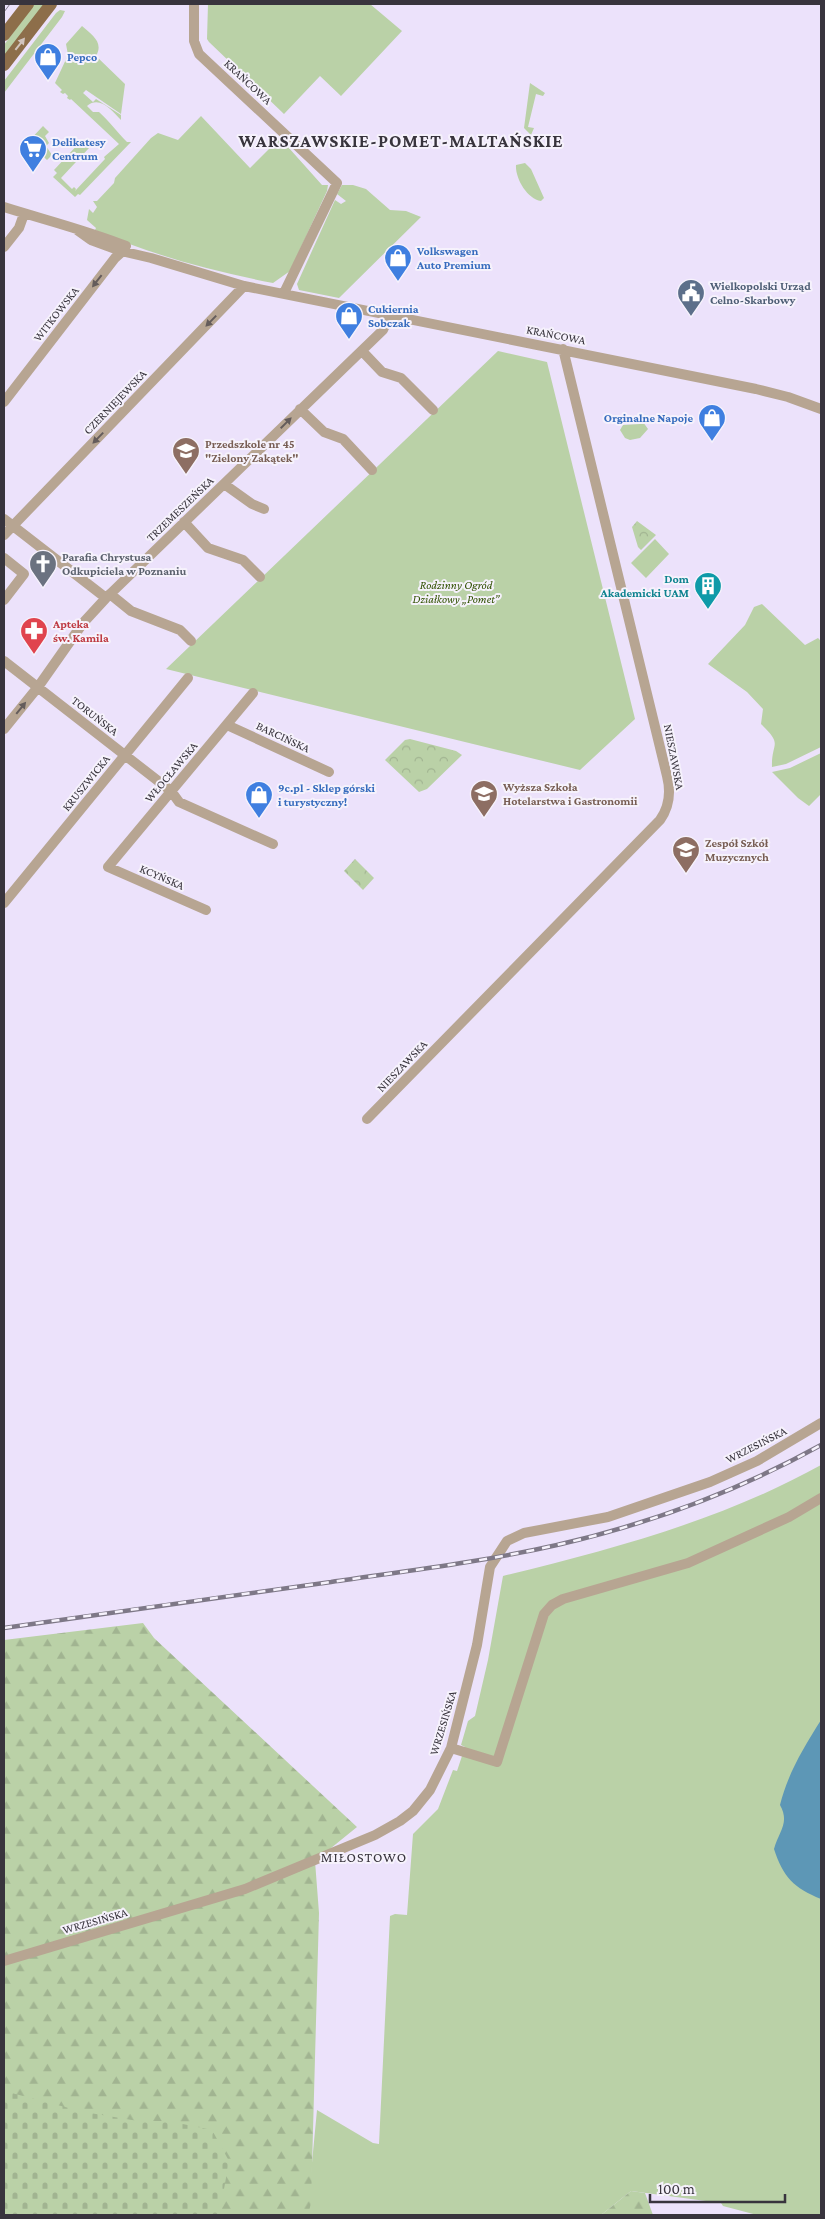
<svg xmlns="http://www.w3.org/2000/svg" width="825" height="2219" viewBox="0 0 825 2219" font-family="'Crimson Pro',serif">
<style>
.green{fill:#bad1a7}
.forest{fill:url(#forest-firs)}
.cemetery{fill:url(#cemetery-stones)}
.park{fill:url(#park-crowns)}
.water{fill:#5d97b6}
.lines{fill:none;stroke-linecap:round;stroke-linejoin:round}
.minor{stroke:#b7a592;stroke-width:10}
.major{stroke:#8d6e4a;stroke-width:12}
.tram{stroke:#7e7887;stroke-width:1}
.rail-casing{stroke:#7e7887;stroke-width:4.5}
.rail{stroke:#f6f2fc;stroke-width:2.5;stroke-dasharray:8;stroke-linecap:butt}
.oneway{fill:#d1c4be}
.oneway2{fill:#645c5b}
.labels{text-anchor:middle;dominant-baseline:central;stroke-width:4;stroke-linejoin:round;paint-order:stroke}
.shop-label{font-size:12px;font-weight:bold;fill:#366cbe;stroke:#f6f2fc;text-anchor:start}
.street-label{font-size:12px;fill:#38343d;stroke:#f6f2fc}
.service-label{font-size:12px;font-weight:bold;fill:#4e5e75;stroke:#f6f2fc;text-anchor:start}
.education-label{font-size:12px;font-weight:bold;fill:#785e54;stroke:#f6f2fc;text-anchor:start}
.worship-label{font-size:12px;font-weight:bold;fill:#5b616d;stroke:#f6f2fc;text-anchor:start}
.culture-label{font-size:12px;font-weight:bold;fill:#0d838f;stroke:#f6f2fc;text-anchor:end}
.park-label{font-size:12px;font-style:italic;fill:#305001;stroke:#f6f2fc}
.health-label{font-size:12px;font-weight:bold;fill:#be3a42;stroke:#f6f2fc;text-anchor:start}
.neighbourhood-label{font-size:14px;letter-spacing:1px;fill:#38343d;stroke:#f6f2fc}
.district-label{font-size:18px;font-weight:bold;letter-spacing:1px;fill:#38343d;stroke:#f6f2fc}
</style>
<defs>
<pattern id="forest-firs" width="22" height="20" patternUnits="userSpaceOnUse" patternTransform="scale(1.25)"><rect width="22" height="20" fill="#bad1a7"/><path d="M5 1l3.5 6h-7zM16 11l3.5 6h-7z" fill="#a1b491"/></pattern>
<pattern id="cemetery-stones" width="16" height="16" patternUnits="userSpaceOnUse" patternTransform="scale(1.25)"><rect width="16" height="16" fill="#bad1a7"/><path d="M2 7V4a2 2 0 0 1 4 0v3zM10 15v-3a2 2 0 0 1 4 0v3z" fill="#a1b491"/></pattern>
<pattern id="park-crowns" width="20" height="18" patternUnits="userSpaceOnUse" patternTransform="scale(1.25)"><rect width="20" height="18" fill="#bad1a7"/><path d="M2 6a3 3 0 1 1 6 0M12 15a3 3 0 1 1 6 0" fill="none" stroke="#a1b491"/></pattern>
</defs>
<rect width="100%" height="100%" fill="#ece2fb"/>
<path class="green" d="M34,4H45L4,58V45Z
M208,4H370L402,31L341,96L320,76L284,114L209,42L207,39Z
M60,10L65,11L62,17L4,93V81L56,13Z
M82,26C92,35 104,42 96,56L125,84L121,114L86,90L83,93L93,102L96,99L121,115V120C112,111 100,95 87,106L93,112H99C110,122 117,132 127,142H131L80,195L78,194L75,197L53,177L57,173L54,170L81,141L89,148L61,178L72,189L74,187L76,189L75,191L105,159L104,157L119,144L71,99L70,100L67,98L68,96L65,93L63,94L60,92L62,90L55,83L68,55L66,44Z
M530,83L545,93L543,96L536,94L528,127L534,128L531,135L524,128Z
M201,116L250,168L280,138L322,185H328L327,191L290,271L273,283C211,271 152,255 95,230L96,228L87,220L89,209L93,213L97,207L93,201H97L114,183L115,178L151,138L158,133L178,140Z
M43,126L49,132L45,136L49,143L46,146L52,155L47,160L28,142Z
M525,163L531,169L544,198L541,201C527,199 515,178 516,165Z
M342,185H353L366,189L390,210L406,211L421,217L339,298L299,290L297,284L335,200L341,204L346,201L337,194Z
M498,351L547,362L635,719L580,770L166,669Z
M643,422L648,429L640,438L630,440L625,438L620,430L623,425L640,424Z
M655,539L669,554L646,578L631,563Z
M762,604L805,645L818,638L821,641V747L786,764L772,767C771,742 784,746 761,724L763,709L747,692L708,664L745,625L754,607Z
M821,753V794L809,806L798,798L772,772L790,768Z
M821,1465V2215H757L723,2206L721,2203L631,2191L601,2215H307L317,2110L373,2143L379,2144L390,1916L395,1914L407,1915L413,1834L438,1809L453,1770L457,1771L465,1747L461,1745L468,1721L475,1716L488,1660L503,1576C613,1549 722,1520 821,1465Z"/>
<path class="forest" d="M143,1623L154,1638L357,1827L315,1861L319,1913L311,2203L308,2215H165L4,2132V1640Z
M631,2191L645,2193L653,2215H601Z"/>
<path class="cemetery" d="M4,2091L84,2112L138,2121H168L212,2130L229,2161L221,2206L224,2215H4Z"/>
<path class="park" d="M637,521L656,535L641,550L638,547L632,527Z
M410,739L456,751L462,755L427,789L419,792L385,760L405,740Z
M355,859L374,878L363,890L344,871Z"/>
<path class="water" d="M821,1720V1899C794,1888 783,1877 774,1849C779,1831 790,1823 780,1805C788,1773 804,1747 821,1720Z"/>
<g class="lines">
<path class="minor" d="M194,4V41L199,54L337,183L284,293
M4,207C45,220 86,230 126,246
M77,230L91,240L121,251L151,258L244,286L756,389L788,397L821,409
M4,247L19,228L24,214
M362,351L382,372L401,378L433,410
M4,402L115,258L125,249
M300,409L324,432L343,439L372,470
M224,484L252,504L264,509
M4,519L106,598
M184,522L208,548L243,560L260,577
M4,535L244,286
M4,558L24,574L4,600
M110,594L131,611L180,630L191,641
M4,661L171,791L179,802L273,844
M227,725L329,772
M4,729L38,687L83,623L106,598L383,330L390,315
M4,903L188,678
M206,910L108,867L253,693
M367,1119L660,820C670,806 671,792 667,776L563,349
M451,1748L497,1762L544,1614L552,1605L563,1599L688,1563L789,1517L821,1498
M4,1961L245,1889L375,1835L400,1821L413,1811L430,1790L451,1748L477,1645L490,1567L507,1541L524,1533L608,1517L710,1482L757,1461L821,1423"/>
<path class="major" d="M4,35L28,4
M4,65L51,4"/>
<path class="tram" d="M4,12L10,4"/>
<defs>
<path id="rail" d="M4,1628C113,1612 222,1597 331,1582C406,1571 482,1562 557,1545C649,1524 738,1491 821,1445"/>
</defs>
<use href="#rail" class="rail-casing"/>
<use href="#rail" class="rail"/>
</g>
<defs><path id="oneway-solid" d="M-6-.8H1V-3.2L6.5 0L1 3.2V.8H-6Z" transform="scale(1.25)"/></defs>
<use class="oneway" href="#oneway-solid" transform="translate(20 44) rotate(-52)"/>
<g class="oneway2">
<use href="#oneway-solid" transform="translate(97 281) rotate(128)"/>
<use href="#oneway-solid" transform="translate(211 321) rotate(134)"/>
<use href="#oneway-solid" transform="translate(286 423) rotate(-45)"/>
<use href="#oneway-solid" transform="translate(98 438) rotate(134)"/>
<use href="#oneway-solid" transform="translate(21 708) rotate(-51)"/>
</g>
<defs>
<symbol id="shop-pin" viewBox="-11 -11 22 30"><path d="M0 17L-7.5 6A9.5 9.5 0 1 1 7.5 6Z" fill="#3f7fe0" stroke="#f6f2fc"/><path d="M-5-2.5h2.3a2.7 3.5 0 0 1 5.4 0H5L5.5 6h-11ZM-1.5-2.5h3a1.5 2.3 0 0 0-3 0Z" fill="#fff"/></symbol>
<symbol id="supermarket-pin" viewBox="-11 -11 22 30"><path d="M0 17L-7.5 6A9.5 9.5 0 1 1 7.5 6Z" fill="#3f7fe0" stroke="#f6f2fc"/><path d="M-6-5.5h2.5l.6 2H6L4.5 2H-2.5L-4.4-4H-6ZM-1.5 3.2a1.3 1.3 0 1 0 .1 0ZM3 3.2a1.3 1.3 0 1 0 .1 0Z" fill="#fff"/></symbol>
<symbol id="civic-pin" viewBox="-11 -11 22 30"><path d="M0 17L-7.5 6A9.5 9.5 0 1 1 7.5 6Z" fill="#5c6f8a" stroke="#f6f2fc"/><path d="M-.6-6.5H3V-4.5H.6V-3L4-1V1h2V6H-6V1h2V-1L-.6-3ZM-1.2 2.5V6h2.4V2.5Z" fill="#fff"/></symbol>
<symbol id="school-pin" viewBox="-11 -11 22 30"><path d="M0 17L-7.5 6A9.5 9.5 0 1 1 7.5 6Z" fill="#8d6e63" stroke="#f6f2fc"/><path d="M0-5L7-2L0 1L-7-2ZM-4 1L0 2.5L4 1V4Q0 6-4 4Z" fill="#fff"/></symbol>
<symbol id="church-pin" viewBox="-11 -11 22 30"><path d="M0 17L-7.5 6A9.5 9.5 0 1 1 7.5 6Z" fill="#6b7280" stroke="#f6f2fc"/><path d="M-1.2-6h2.4v3.5h3.3v2.4h-3.3V6h-2.4V-.1h-3.3v-2.4h3.3Z" fill="#fff"/></symbol>
<symbol id="building-pin" viewBox="-11 -11 22 30"><path d="M0 17L-7.5 6A9.5 9.5 0 1 1 7.5 6Z" fill="#0f9aa8" stroke="#f6f2fc"/><path d="M-4-6H4V6H1V3H-1V6H-4ZM-2.5-4.3h1.7v1.8h-1.7ZM.8-4.3h1.7v1.8H.8ZM-2.5-1h1.7V.8h-1.7ZM.8-1h1.7V.8H.8Z" fill="#fff"/></symbol>
<symbol id="pharmacy-pin" viewBox="-11 -11 22 30"><path d="M0 17L-7.5 6A9.5 9.5 0 1 1 7.5 6Z" fill="#e0444e" stroke="#f6f2fc"/><path d="M-2-6h4v4h4v4h-4v4h-4v-4h-4v-4h4Z" fill="#fff"/></symbol>
<symbol id="university-pin" viewBox="-11 -11 22 30"><path d="M0 17L-7.5 6A9.5 9.5 0 1 1 7.5 6Z" fill="#8d6e63" stroke="#f6f2fc"/><path d="M0-5L7-2L0 1L-7-2ZM-4 1L0 2.5L4 1V4Q0 6-4 4Z" fill="#fff"/></symbol>
</defs>
<g fill-rule="evenodd">
<use href="#shop-pin" x="32" y="41" width="32" height="43"/>
<use href="#supermarket-pin" x="17" y="133" width="32" height="43"/>
<use href="#shop-pin" x="382" y="242" width="32" height="43"/>
<use href="#civic-pin" x="675" y="277" width="32" height="43"/>
<use href="#shop-pin" x="333" y="300" width="32" height="43"/>
<use href="#shop-pin" x="696" y="402" width="32" height="43"/>
<use href="#school-pin" x="170" y="435" width="32" height="43"/>
<use href="#church-pin" x="27" y="548" width="32" height="43"/>
<use href="#building-pin" x="692" y="570" width="32" height="43"/>
<use href="#pharmacy-pin" x="18" y="615" width="32" height="43"/>
<use href="#university-pin" x="468" y="778" width="32" height="43"/>
<use href="#shop-pin" x="243" y="779" width="32" height="43"/>
<use href="#school-pin" x="670" y="834" width="32" height="43"/>
</g>
<g class="labels">
<g class="shop-label">
<text x="67" y="57">Pepco</text>
<text x="52" y="142">Delikatesy<tspan x="52" dy="14">Centrum</tspan></text>
<text x="417" y="251">Volkswagen<tspan x="417" dy="14">Auto Premium</tspan></text>
<text x="368" y="309">Cukiernia<tspan x="368" dy="14">Sobczak</tspan></text>
<text x="693" y="418" text-anchor="end">Orginalne Napoje</text>
<text x="278" y="788">9c.pl - Sklep górski<tspan x="278" dy="14">i turystyczny!</tspan></text>
</g>
<g class="street-label">
<text transform="translate(248 82) rotate(43)">KRAŃCOWA</text>
<text transform="translate(56 314) rotate(-52)">WITKOWSKA</text>
<text transform="translate(556 335) rotate(11)">KRAŃCOWA</text>
<text transform="translate(115 402) rotate(-46)">CZERNIEJEWSKA</text>
<text transform="translate(180 509) rotate(-44)">TRZEMESZEŃSKA</text>
<text transform="translate(95 716) rotate(38)">TORUŃSKA</text>
<text transform="translate(283 737) rotate(25)">BARCIŃSKA</text>
<text transform="translate(674 757) rotate(79)">NIESZAWSKA</text>
<text transform="translate(171 772) rotate(-50)">WŁOCŁAWSKA</text>
<text transform="translate(86 783) rotate(-51)">KRUSZWICKA</text>
<text transform="translate(162 877) rotate(23)">KCYŃSKA</text>
<text transform="translate(402 1066) rotate(-46)">NIESZAWSKA</text>
<text transform="translate(756 1445) rotate(-27)">WRZESIŃSKA</text>
<text transform="translate(443 1723) rotate(-73)">WRZESIŃSKA</text>
<text transform="translate(95 1921) rotate(-16)">WRZESIŃSKA</text>
</g>
<g class="service-label">
<text x="710" y="286">Wielkopolski Urząd<tspan x="710" dy="14">Celno-Skarbowy</tspan></text>
</g>
<g class="education-label">
<text x="205" y="444">Przedszkole nr 45<tspan x="205" dy="14">"Zielony Zakątek"</tspan></text>
<text x="503" y="787">Wyższa Szkoła<tspan x="503" dy="14">Hotelarstwa i Gastronomii</tspan></text>
<text x="705" y="843">Zespół Szkół<tspan x="705" dy="14">Muzycznych</tspan></text>
</g>
<g class="worship-label">
<text x="62" y="557">Parafia Chrystusa<tspan x="62" dy="14">Odkupiciela w Poznaniu</tspan></text>
</g>
<g class="culture-label">
<text x="689" y="579">Dom<tspan x="689" dy="14">Akademicki UAM</tspan></text>
</g>
<g class="park-label">
<text x="456" y="585">Rodzinny Ogród<tspan x="456" dy="14">Działkowy „Pomet”</tspan></text>
</g>
<g class="health-label">
<text x="53" y="624">Apteka<tspan x="53" dy="14">św. Kamila</tspan></text>
</g>
<g class="neighbourhood-label">
<text x="364" y="1857">MIŁOSTOWO</text>
</g>
<g class="district-label">
<text x="401" y="141">WARSZAWSKIE-POMET-MALTAŃSKIE</text>
</g>
</g>
<rect width="825" height="2219" fill="none" stroke="#38343d" stroke-width="10"/>
<path d="M650 2194v8h135v-8" fill="none" stroke="#38343d" stroke-width="2.5"/>
<text x="658" y="2194" font-size="15" fill="#38343d" stroke="#f6f2fc" stroke-width="4" paint-order="stroke">100 m</text>
</svg>
